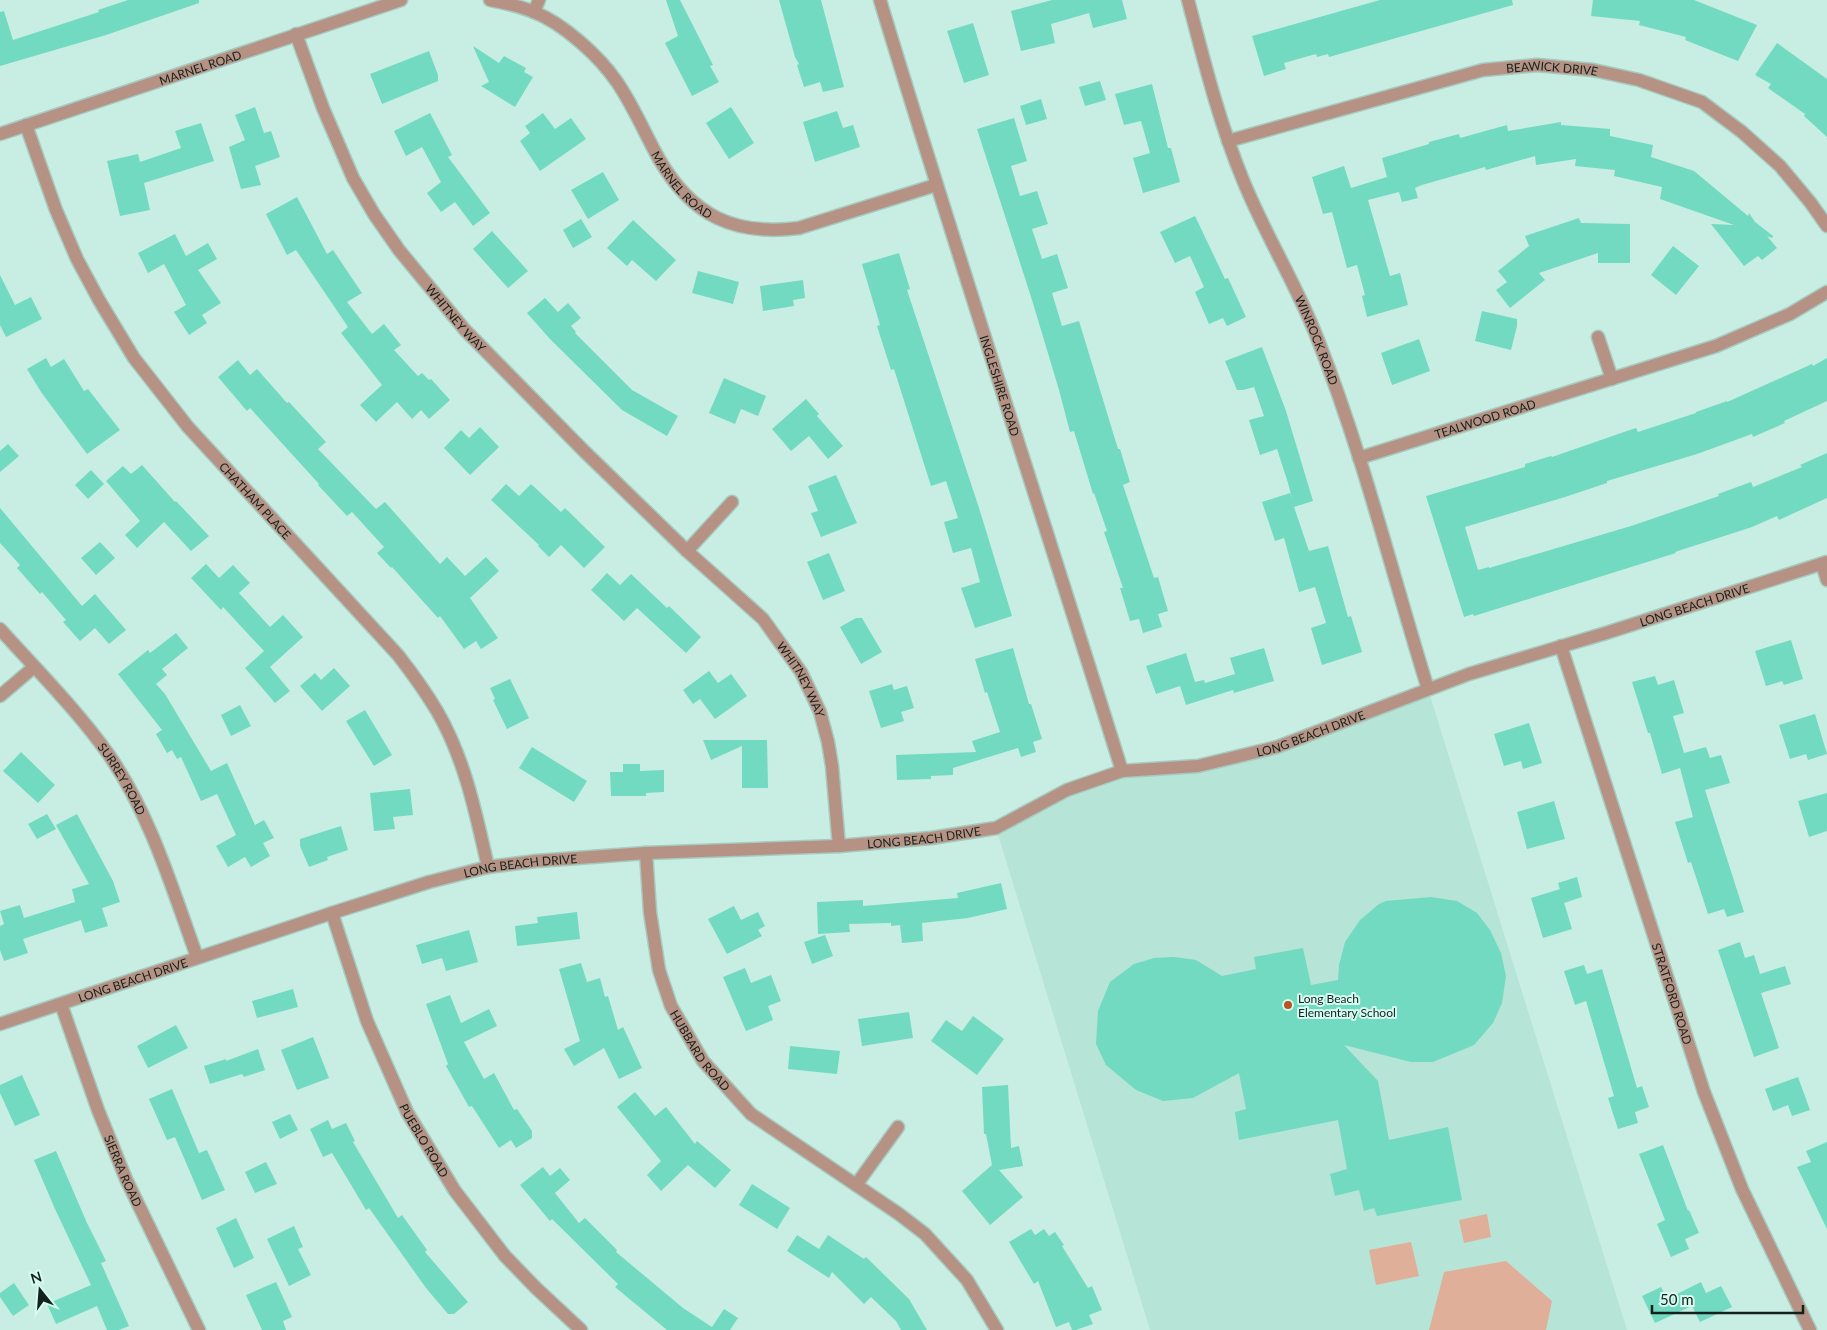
<svg xmlns="http://www.w3.org/2000/svg" width="1827" height="1330" viewBox="0 0 1827 1330" font-family="Lato,sans-serif">
<style>
.built{fill:#b6e4d7}
.green{fill:#e0af9a}
.building{fill:#72dac1}
.lines{fill:none;stroke-linecap:round;stroke-linejoin:round}
.minor-casing{stroke:#a7c9bf;stroke-width:15}
.minor{stroke:#b59283;stroke-width:12}
.poi-dot{fill:#b95520;stroke:#d6fbf0;stroke-width:2}
.labels{text-anchor:middle;dominant-baseline:central;stroke-width:4;stroke-linejoin:round;paint-order:stroke}
.street-label{font-size:12px;fill:#13211d;stroke:#d6fbf0}
.poi-label{font-size:12px;fill:#13211d;stroke:#d6fbf0;text-anchor:start}
</style>
<rect width="100%" height="100%" fill="#c8eee3"/>
<path class="built" d="M1428,689L1627,1330H1150L996,828L1122,771L1198,766L1277,747Z"/>
<path class="green" d="M1487,1214L1491,1237L1464,1243L1459,1220Z
M1411,1242L1419,1276L1376,1285L1369,1250Z
M1506,1261L1552,1301L1546,1330H1429L1444,1272Z"/>
<path class="building" d="M128,0H199V3L106,35L0,66V12L4,11L13,40L99,12L98,10Z
M666,0H680L713,65L710,66L719,82L692,96L665,43L678,36Z
M779,0H821L844,87L823,92L820,82L804,87L797,65L799,64L795,57Z
M1052,0H1122L1127,19L1093,28L1089,13L1051,24L1055,43L1021,51L1011,11Z
M1380,0H1512L1513,5L1329,57L1328,54L1317,57L1316,54L1284,63L1286,69L1264,76L1252,36Z
M1593,0H1694L1757,25L1738,61L1685,40L1686,37L1639,25L1640,21L1591,16Z
M973,23L989,75L964,83L947,31Z
M1777,43L1827,79V137L1804,116L1805,114L1768,88L1771,84L1755,75Z
M473,46L499,63L504,56L526,68L524,72L533,77L515,107L481,86L489,82Z
M429,51L438,75V81L382,104L370,74Z
M1100,81L1106,100L1085,106L1079,87Z
M1152,84L1168,148H1171L1180,182L1143,193L1133,158L1150,153L1141,121L1124,125L1115,94Z
M1041,99L1047,119L1026,125L1020,106Z
M255,107L264,133L271,131L280,157L255,166L261,185L241,189L229,147L245,140L235,115Z
M731,107L754,143L729,159L706,123Z
M837,111L843,128L853,125L860,147L815,162L803,122Z
M430,113L452,155L448,157L490,213L473,226L455,202L441,212L427,193L441,182L422,147L406,156L394,131Z
M543,113L555,129L571,118L586,139L540,171L520,141L530,133L525,126Z
M1014,118L1027,161L1011,166L1020,196L1037,191L1048,224L1032,229L1042,259L1057,254L1068,288L1052,293L1062,326L1079,321L1118,449H1120L1130,482L1123,485L1154,578L1158,577L1168,611L1158,614L1162,627L1143,633L1139,619L1130,621L1120,588H1123L1104,532L1107,531L1094,493L1093,494L1074,431L1070,432L1059,390L1032,300L977,129Z
M1561,122V125L1610,129V136L1653,145L1651,157L1694,171L1748,216L1749,213L1755,222L1773,236L1772,238L1767,236L1777,248L1762,260L1758,256L1744,266L1711,224L1734,225L1660,199L1662,187L1614,176L1615,170L1575,166L1576,159L1536,165L1535,156L1486,170L1485,167L1422,185L1415,188L1418,198L1402,202L1399,192L1368,200L1390,276L1400,273L1408,305L1367,317L1362,296L1365,295L1357,265L1347,268L1332,212L1323,214L1312,177L1344,166L1351,188L1387,177L1382,158L1429,144V142L1459,134L1460,138L1507,125L1508,131Z
M201,123L214,161L144,183L150,210L120,216L107,161L138,154L140,162L181,148L175,131Z
M603,172L619,200L588,219L571,190Z
M297,197L327,254L333,250L362,293L347,302L372,334L384,324L401,345L394,350L418,376L422,373L429,380L431,379L450,400L429,419L421,410L412,419L397,402L376,422L360,405L382,385L341,333L348,327L296,250L287,255L266,214Z
M1195,216L1225,279L1228,278L1246,317L1227,326L1223,318L1209,324L1195,292L1204,287L1190,256L1175,263L1160,232Z
M1579,218L1581,223L1630,224V263H1598V253L1539,273L1545,280L1510,308L1496,290L1507,282L1498,271L1529,246L1525,236Z
M581,219L592,237L573,248L563,230Z
M633,220L676,260L656,281L632,260L627,266L607,248Z
M492,231L528,271L508,288L473,249Z
M175,234L186,256L208,243L217,259L198,270L221,303L202,315L207,323L189,335L174,312L186,305L164,264L148,273L138,253Z
M1673,246L1699,266L1676,295L1651,275Z
M899,253L910,289L907,290L980,511L1012,616L975,628L961,588L980,582L971,548L953,553L944,522L958,518L946,481L931,486L894,369L891,370L877,326L880,325L862,264Z
M698,271L739,282L733,304L692,293Z
M0,275L15,305L31,297L42,319L6,337L0,325Z
M803,280L805,298L793,300L794,306L763,311L760,286Z
M545,298L558,312L568,303L581,318L571,326L576,332L575,333L632,390L678,416L667,436L622,410L550,339L527,313Z
M1482,311L1517,319V326L1511,350L1475,341Z
M1419,339L1430,371L1392,385L1381,353Z
M1262,347L1286,411L1313,501L1294,507L1309,551L1328,546L1348,617L1351,616L1362,652L1322,665L1311,628L1326,623L1315,587L1299,592L1284,538L1275,541L1262,502L1290,493L1292,499L1288,483L1277,449L1260,455L1249,420L1264,416L1254,387L1243,390H1237L1225,361Z
M46,358L51,367L64,359L84,391L88,389L120,430L87,454L41,392L27,369Z
M1827,358V401L1784,421L1785,423L1753,437L1752,434L1697,454L1607,481V483L1565,497L1465,527L1478,570L1489,567V568L1631,526L1719,496L1718,494L1751,482L1753,487L1802,467L1800,465L1827,453V498L1779,520L1777,516L1752,527L1675,552L1676,553L1474,616L1473,614L1464,617L1426,496L1525,467V464L1551,456L1552,457L1624,432L1636,428L1638,432L1696,413V412L1727,401V402L1812,364L1813,366Z
M238,360L250,375L257,369L287,403L289,402L326,442L318,449L376,509L385,502L440,564L447,557L465,576L486,557L499,571L470,598L498,638L481,649L476,641L464,649L440,616L438,618L392,567L391,568L377,553L384,547L352,512L347,516L318,485L319,484L250,408L247,411L218,377Z
M724,378L766,396L758,416L741,409L735,424L709,413Z
M806,399L819,414L817,416L843,446L828,459L809,436L791,451L772,429Z
M480,427L499,447L470,475L444,448L461,430L469,438Z
M8,444L19,456L0,472V451Z
M142,465L175,502L176,501L209,536L191,551L164,522L137,548L125,535L140,521L106,481L123,466L131,474Z
M91,470L104,484L88,499L75,485Z
M836,475L857,523L821,537L811,513L818,511L808,486Z
M506,484L519,496L531,484L561,512L565,508L605,547L584,568L561,545L549,557L538,546L539,545L491,500Z
M0,508L82,606L95,594L126,630L109,644L95,628L80,641L63,622L66,620L42,592L40,594L17,568L20,565L0,543Z
M100,542L115,558L96,575L81,558Z
M829,553L845,591L823,600L807,562Z
M206,564L219,578L233,565L250,583L239,593L270,627L283,615L303,637L270,667L290,691L275,703L245,668L264,651L223,607L221,610L191,578Z
M607,573L620,585L631,574L667,608L669,606L701,637L686,653L637,608L624,621L591,590Z
M856,618H862L882,652L861,664L840,627Z
M176,633L188,648L162,669L167,675L156,684L165,694L211,771L227,763L255,825L264,820L274,838L263,843L270,856L251,867L245,857L228,867L216,846L236,835L217,794L201,801L181,757L177,759L172,750L167,753L156,734L162,730L118,674L148,650L150,653Z
M1791,640L1803,679L1784,685L1782,681L1766,686L1755,651Z
M1013,648L1029,704H1031L1042,739L1033,742L1036,752L1021,757L1018,748L953,768V775L931,776V779L897,780L896,755L976,752L972,741L1000,732L987,692L985,693L975,659Z
M1264,648L1274,681L1234,693L1233,690L1186,705L1180,686L1156,694L1146,666L1186,653L1195,682L1204,680L1205,683L1235,674L1230,658Z
M334,668L350,686L322,711L300,686L315,673L321,680Z
M709,671L718,683L731,674L747,696L715,719L700,699L693,704L683,690Z
M1655,676L1658,685L1674,680L1684,713L1673,716L1684,753L1706,747L1710,758L1721,755L1730,783L1705,790L1744,912L1727,917L1724,909L1708,914L1691,862L1688,863L1675,822L1693,817L1680,768L1662,774L1650,733H1648L1632,682Z
M510,679L529,718L507,729L493,700L495,699L490,688Z
M892,684L894,690L907,686L914,708L901,712L904,721L881,728L869,691Z
M240,705L251,726L231,736L221,715Z
M365,710L392,755L374,766L346,721Z
M1815,714L1827,754L1808,760L1806,754L1790,759L1779,725Z
M1529,723L1542,763L1523,769L1521,761L1504,766L1494,734Z
M703,740H767L768,788H742V746L711,760Z
M532,747L587,781L574,802L519,768Z
M21,752L55,785L38,803L3,771Z
M623,764H640V771L664,770V792L646,793V796H611L610,772H623Z
M410,789L413,815L393,817L395,829L374,831L370,793Z
M1827,793V831L1809,837L1798,801Z
M1554,801L1565,839L1527,849L1517,812Z
M47,814L56,829L37,839L28,824Z
M77,814L113,881L120,902L102,908L108,926L85,933L81,920L23,939L28,953L4,961L0,950V926L4,924L0,911L20,905L24,918L75,902L72,889L89,884L56,825Z
M341,826L348,850L327,857L328,860L309,867L300,846V839Z
M1577,877L1582,897L1564,903L1558,883Z
M1001,883L1007,909L968,918L922,923L923,941L902,943L900,925L891,926V923L849,924L850,932L818,934L817,902L863,900V906L958,898L957,893Z
M1560,889L1572,929L1543,938L1531,898Z
M1431,897L1457,901L1477,913L1490,930L1501,953L1506,976L1502,1003L1493,1023L1474,1045L1433,1062H1411L1344,1045L1378,1081L1389,1140L1448,1127L1462,1200L1377,1216L1374,1208L1364,1211L1359,1190L1335,1196L1330,1174L1347,1169L1338,1120L1239,1140L1235,1112L1246,1109L1239,1073L1193,1098L1163,1101L1136,1090L1106,1065L1096,1044L1098,1011L1110,982L1134,964L1154,958L1174,957L1196,960L1222,976L1256,969L1254,957L1303,948L1311,985L1338,980L1339,965L1345,942L1360,920L1379,904L1386,901Z
M734,906L741,920L758,912L765,926L758,930L762,936L727,954L708,919Z
M577,912L580,939L517,946L515,926L538,923L537,917Z
M469,930L478,962L446,971L442,958L422,964L416,945Z
M825,935L833,956L812,964L804,942Z
M1740,942L1745,958L1754,955L1760,974L1785,966L1791,984L1761,993L1779,1048L1754,1057L1718,950Z
M581,963L587,982L600,978L605,997L608,996L618,1030L623,1027L642,1068L619,1079L604,1048L574,1066L564,1049L580,1041L559,969Z
M1584,965L1587,974L1602,969L1637,1088L1642,1086L1649,1107L1635,1112L1638,1123L1618,1129L1608,1098L1614,1096L1586,1001L1575,1005L1564,971Z
M745,968L751,983L771,975L781,1001L768,1006L773,1020L746,1031L723,977Z
M293,989L298,1007L257,1018L252,1001Z
M450,995L461,1023L489,1009L497,1026L464,1042L484,1079L494,1073L514,1110L517,1109L532,1131V1138L516,1148L511,1140L499,1148L472,1106L469,1107L446,1066L448,1064L426,1004Z
M909,1012L913,1038L862,1046L858,1019Z
M973,1016L1004,1039L977,1075L931,1041L946,1020L962,1031Z
M176,1025L188,1048L148,1068L137,1046Z
M313,1037L329,1078L297,1090L281,1050Z
M790,1046L840,1051L837,1074L788,1069Z
M258,1049L265,1070L244,1077L242,1074L210,1084L204,1066L226,1059V1061Z
M22,1075L40,1115L15,1126L0,1093V1085Z
M1798,1077L1810,1110L1792,1116L1788,1105L1773,1111L1765,1089Z
M1008,1085L1011,1148L1019,1146L1023,1166L999,1170L1023,1197L990,1225L962,1191L992,1165L986,1134H984L982,1087Z
M172,1089L199,1153L207,1150L225,1190L202,1200L175,1137L167,1140L149,1099Z
M635,1092L655,1116L666,1107L695,1144L697,1141L731,1170L715,1188L688,1165L661,1191L647,1175L661,1161L617,1107Z
M290,1114L298,1130L280,1139L272,1122Z
M328,1120L332,1129L346,1123L355,1141L353,1142L398,1218L402,1215L427,1250L425,1252L468,1302L454,1314H448L426,1288L369,1208L366,1210L332,1153L323,1157L310,1129Z
M1827,1142V1229L1797,1167L1811,1162L1806,1151Z
M1663,1145L1688,1211L1689,1210L1699,1233L1685,1239L1689,1249L1671,1257L1657,1224L1665,1220L1639,1154Z
M56,1151L87,1223L106,1261L101,1263L129,1326L119,1330H107L97,1306L56,1324L47,1304L91,1285L55,1209L34,1160Z
M266,1162L277,1184L255,1193L245,1172Z
M543,1167L550,1176L560,1168L570,1180L555,1193L579,1223L585,1218L617,1250L616,1252L683,1308L712,1327L724,1309L738,1318L730,1330H667L615,1287L618,1284L552,1219L550,1221L520,1185Z
M752,1184L790,1208L777,1229L739,1205Z
M236,1218L254,1258L234,1268L216,1228Z
M294,1226L303,1247L298,1249L311,1275L289,1286L267,1239Z
M1031,1229L1035,1235L1044,1229L1049,1236L1055,1232L1064,1245L1062,1246L1088,1288L1092,1286L1102,1310L1089,1315L1093,1324L1076,1330H1072L1069,1322L1056,1327L1038,1281L1034,1284L1009,1242Z
M797,1235L819,1249L828,1235L864,1259L866,1257L909,1299L927,1330H901L896,1321L871,1297L864,1304L832,1272L829,1278L787,1251Z
M276,1282L292,1317L283,1321L286,1330H262L246,1295Z
M1701,1282L1706,1293L1721,1286L1732,1307L1700,1322L1692,1306L1655,1323L1642,1296L1661,1287L1667,1299Z
M14,1283L29,1305L13,1316L0,1297V1293Z"/>
<g class="lines">
<defs>
<g id="minor">
<path id="s1" d="M490,0C505,3 520,6 534,12C564,24 599,56 617,82C634,107 645,134 659,159C692,216 734,236 799,228L936,185"/>
<path id="s2" d="M880,0C958,258 1042,514 1122,771"/>
<path id="s3" d="M1188,0C1204,61 1219,122 1243,180C1265,235 1297,285 1318,340C1363,454 1392,573 1428,689"/>
<path d="M534,12L539,0"/>
<path id="s4" d="M296,34L323,108L353,178L374,214L399,250L465,330L583,450L687,551L763,619L801,672L820,712L828,742L832,766L839,846"/>
<path id="s5" d="M26,125L56,210L77,259L99,300L134,358L188,427L398,655C412,673 425,691 437,711C465,759 476,814 488,867"/>
<path id="s6" d="M0,134L401,0"/>
<path id="s7" d="M1228,141L1483,70L1537,65L1593,70L1639,80L1702,102L1742,132L1780,166L1810,202L1827,226"/>
<path d="M1598,337L1612,379"/>
<path id="s8" d="M1359,458L1716,346L1790,314L1827,292"/>
<path d="M687,551L732,502"/>
<path d="M1822,564L1827,580"/>
<path id="s9" d="M0,629C37,670 77,710 109,755C151,816 172,888 197,957"/>
<path id="s10" d="M1561,646L1704,1092L1742,1189L1810,1330"/>
<path d="M0,696L34,667"/>
<path id="s11" d="M646,853L650,912L659,970L671,1006L703,1061L751,1114L899,1214L925,1234L967,1280L997,1330"/>
<path id="s12" d="M332,913L367,1021L407,1112L455,1191L505,1256L536,1288L581,1330"/>
<path id="s13" d="M61,1004L98,1110L126,1179L199,1330"/>
<path id="s14" d="M0,1024L332,913L429,882L488,867L536,861L646,853L839,846L931,838L996,828L1067,790L1122,771L1198,766L1277,747L1469,674L1606,633L1827,562"/>
<path d="M856,1185L898,1127"/>
</g>
</defs>
<use href="#minor" class="minor-casing"/>
<use href="#minor" class="minor"/>
</g>
<circle class="poi-dot" cx="1288" cy="1005" r="5"/>
<g class="labels">
<g class="street-label">
<text stroke="none"><textPath href="#s6" startOffset="211">MARNEL ROAD</textPath></text>
<text stroke="none"><textPath href="#s7" startOffset="334">BEAWICK DRIVE</textPath></text>
<text stroke="none"><textPath href="#s1" startOffset="278">MARNEL ROAD</textPath></text>
<text stroke="none"><textPath href="#s4" startOffset="329">WHITNEY WAY</textPath></text>
<text stroke="none"><textPath href="#s3" startOffset="365">WINROCK ROAD</textPath></text>
<text stroke="none"><textPath href="#s2" startOffset="404">INGLESHIRE ROAD</textPath></text>
<text stroke="none"><textPath href="#s8" startOffset="132">TEALWOOD ROAD</textPath></text>
<text stroke="none"><textPath href="#s5" startOffset="445">CHATHAM PLACE</textPath></text>
<text stroke="none"><textPath href="#s14" startOffset="1760">LONG BEACH DRIVE</textPath></text>
<text stroke="none"><textPath href="#s4" startOffset="831">WHITNEY WAY</textPath></text>
<text stroke="none"><textPath href="#s14" startOffset="1355">LONG BEACH DRIVE</textPath></text>
<text stroke="none"><textPath href="#s9" startOffset="194">SURREY ROAD</textPath></text>
<text stroke="none"><textPath href="#s14" startOffset="950">LONG BEACH DRIVE</textPath></text>
<text stroke="none"><textPath href="#s14" startOffset="545">LONG BEACH DRIVE</textPath></text>
<text stroke="none"><textPath href="#s14" startOffset="140">LONG BEACH DRIVE</textPath></text>
<text stroke="none"><textPath href="#s10" startOffset="365">STRATFORD ROAD</textPath></text>
<text stroke="none"><textPath href="#s11" startOffset="209">HUBBARD ROAD</textPath></text>
<text stroke="none"><textPath href="#s12" startOffset="246">PUEBLO ROAD</textPath></text>
<text stroke="none"><textPath href="#s13" startOffset="178">SIERRA ROAD</textPath></text>
</g>
<g class="poi-label">
<text x="1298" y="998">Long Beach<tspan x="1298" dy="14">Elementary School</tspan></text>
</g>
</g>
<g transform="translate(40 1290) rotate(343)" stroke="#d6fbf0" stroke-width="4" paint-order="stroke">
<path d="M0-4L9 19L0 12L-9 19Z" fill="#13211d"/>
<text y="-8" font-size="14" font-weight="bold" text-anchor="middle" fill="#13211d">N</text>
</g>
<path d="M1652 1305v8h151v-8" fill="none" stroke="#13211d" stroke-width="2.5"/>
<text x="1660" y="1305" font-size="15" fill="#13211d" stroke="#d6fbf0" stroke-width="4" paint-order="stroke">50 m</text>
</svg>
